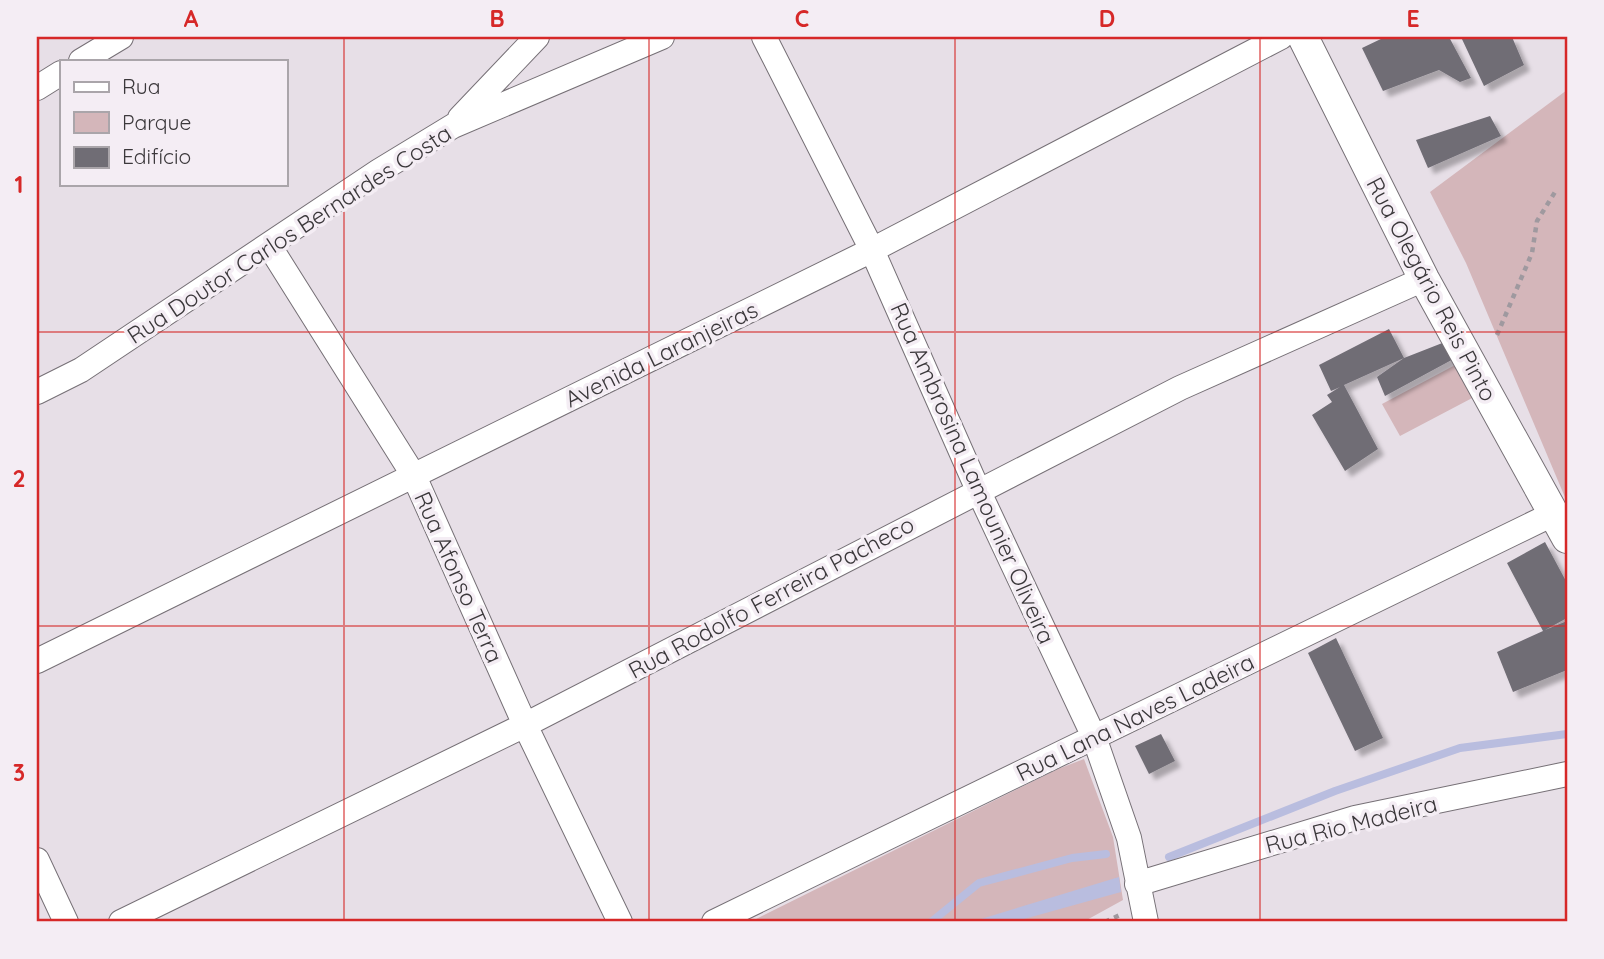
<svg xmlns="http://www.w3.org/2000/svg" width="1604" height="959" viewBox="0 0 1604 959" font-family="Quicksand,sans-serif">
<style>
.green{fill:#d4b6ba}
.water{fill:#b9bddf}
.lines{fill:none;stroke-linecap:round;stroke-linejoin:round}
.stream{stroke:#b9bddf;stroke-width:8}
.building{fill:#706d75;filter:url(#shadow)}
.minor-casing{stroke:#767076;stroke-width:26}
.tertiary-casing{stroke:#767076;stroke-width:32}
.path{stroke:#9f999f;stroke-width:4.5;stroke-dasharray:5 5;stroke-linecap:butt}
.minor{stroke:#fff;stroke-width:24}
.tertiary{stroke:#fff;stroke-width:30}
.grid{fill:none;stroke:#d62828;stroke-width:2;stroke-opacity:0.55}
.labels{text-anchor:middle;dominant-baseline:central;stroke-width:7;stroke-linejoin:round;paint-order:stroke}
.street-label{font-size:23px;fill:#3b383b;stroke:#f4edf4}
.neatline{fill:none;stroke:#d62828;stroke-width:2.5}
.grid-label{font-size:23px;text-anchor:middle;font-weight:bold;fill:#d62828}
</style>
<defs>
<filter id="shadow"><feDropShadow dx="6" dy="6" stdDeviation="2" flood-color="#0004"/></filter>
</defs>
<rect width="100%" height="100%" fill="#e7dfe7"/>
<path class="green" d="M1567,90V502L1466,263L1430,192Z
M1459,363L1476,396L1400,436L1382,404Z
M1084,759L1113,837L1123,900L1083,922H750L1058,769Z"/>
<path class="water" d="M1119,877L1121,892L1013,922H971Z"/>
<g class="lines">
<path class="stream" d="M1169,857L1335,791L1460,748L1567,734
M931,922L979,883L1072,858L1106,854"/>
</g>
<path class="building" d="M1385,37H1449L1471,78L1460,82L1439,70L1383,91L1362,48Z
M1461,37H1512L1524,65L1484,86Z
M1490,116L1501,136L1428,168L1416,140Z
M1389,329L1404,358L1344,385L1378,449L1345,471L1312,415L1332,402L1327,395L1340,387L1331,391L1319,365Z
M1450,340L1459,356L1385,396L1377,377L1404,358Z
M1545,542L1567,583V618L1545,630L1567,621V670L1513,692L1497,652L1543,631L1507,563Z
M1336,638L1383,738L1355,751L1308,653Z
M1161,734L1175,761L1149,774L1135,746Z"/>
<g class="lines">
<defs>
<path id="minor" d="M764,37L872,250L978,490L1094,737L1129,838L1146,922
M81,61L121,37
M37,88L61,73
M460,118L537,37
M270,247L414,476L525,725L620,922
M37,392L81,370L379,171L453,126L662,37
M37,661L872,250L1281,37
M37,860L66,922
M1137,884L1355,818L1567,774
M121,922L525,725L1180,388L1424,279
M714,922L1555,513"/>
<path id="tertiary" d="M1303,37L1424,279L1567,538"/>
</defs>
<use href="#minor" class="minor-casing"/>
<use href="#tertiary" class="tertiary-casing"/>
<path class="path" d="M1497,335L1532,253L1537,221L1555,192
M1105,922L1122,914"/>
<use href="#minor" class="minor"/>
<use href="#tertiary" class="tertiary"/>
</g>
<path class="grid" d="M344,37V922M649,37V922M955,37V922M1260,37V922M37,332H1567M37,626H1567"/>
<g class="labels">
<g class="street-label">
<text transform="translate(289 234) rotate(-33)">Rua Doutor Carlos Bernardes Costa</text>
<text transform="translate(1432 289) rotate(62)">Rua Olegário Reis Pinto</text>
<text transform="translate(661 354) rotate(-26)">Avenida Laranjeiras</text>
<text transform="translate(973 473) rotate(66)">Rua Ambrosina Lamounier Oliveira</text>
<text transform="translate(459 577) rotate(66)">Rua Afonso Terra</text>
<text transform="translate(771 597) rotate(-28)">Rua Rodolfo Ferreira Pacheco</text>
<text transform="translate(1135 717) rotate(-26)">Rua Lana Naves Ladeira</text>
<text transform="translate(1351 824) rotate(-14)">Rua Rio Madeira</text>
</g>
</g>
<rect width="1604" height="959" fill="none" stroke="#f4edf4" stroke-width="77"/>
<rect x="60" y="60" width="228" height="126" fill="#f4edf4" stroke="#aaa5aa" stroke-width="2"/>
<rect x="74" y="82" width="35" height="10" fill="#ffffff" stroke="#aaa5aa" stroke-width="2"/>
<text x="122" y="94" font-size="21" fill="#3b383b">Rua</text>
<rect x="74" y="112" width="35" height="21" fill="#d4b6ba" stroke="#aaa5aa" stroke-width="2"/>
<text x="122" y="130" font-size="21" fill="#3b383b">Parque</text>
<rect x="74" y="147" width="35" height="21" fill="#706d75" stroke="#aaa5aa" stroke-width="2"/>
<text x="122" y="164" font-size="21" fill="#3b383b">Edifício</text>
<rect x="38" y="38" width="1528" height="882" class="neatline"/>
<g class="grid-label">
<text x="191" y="27">A</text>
<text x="497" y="27">B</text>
<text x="802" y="27">C</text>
<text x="1107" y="27">D</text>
<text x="1413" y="27">E</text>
<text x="19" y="193">1</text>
<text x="19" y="487">2</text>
<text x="19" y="781">3</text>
</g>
</svg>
